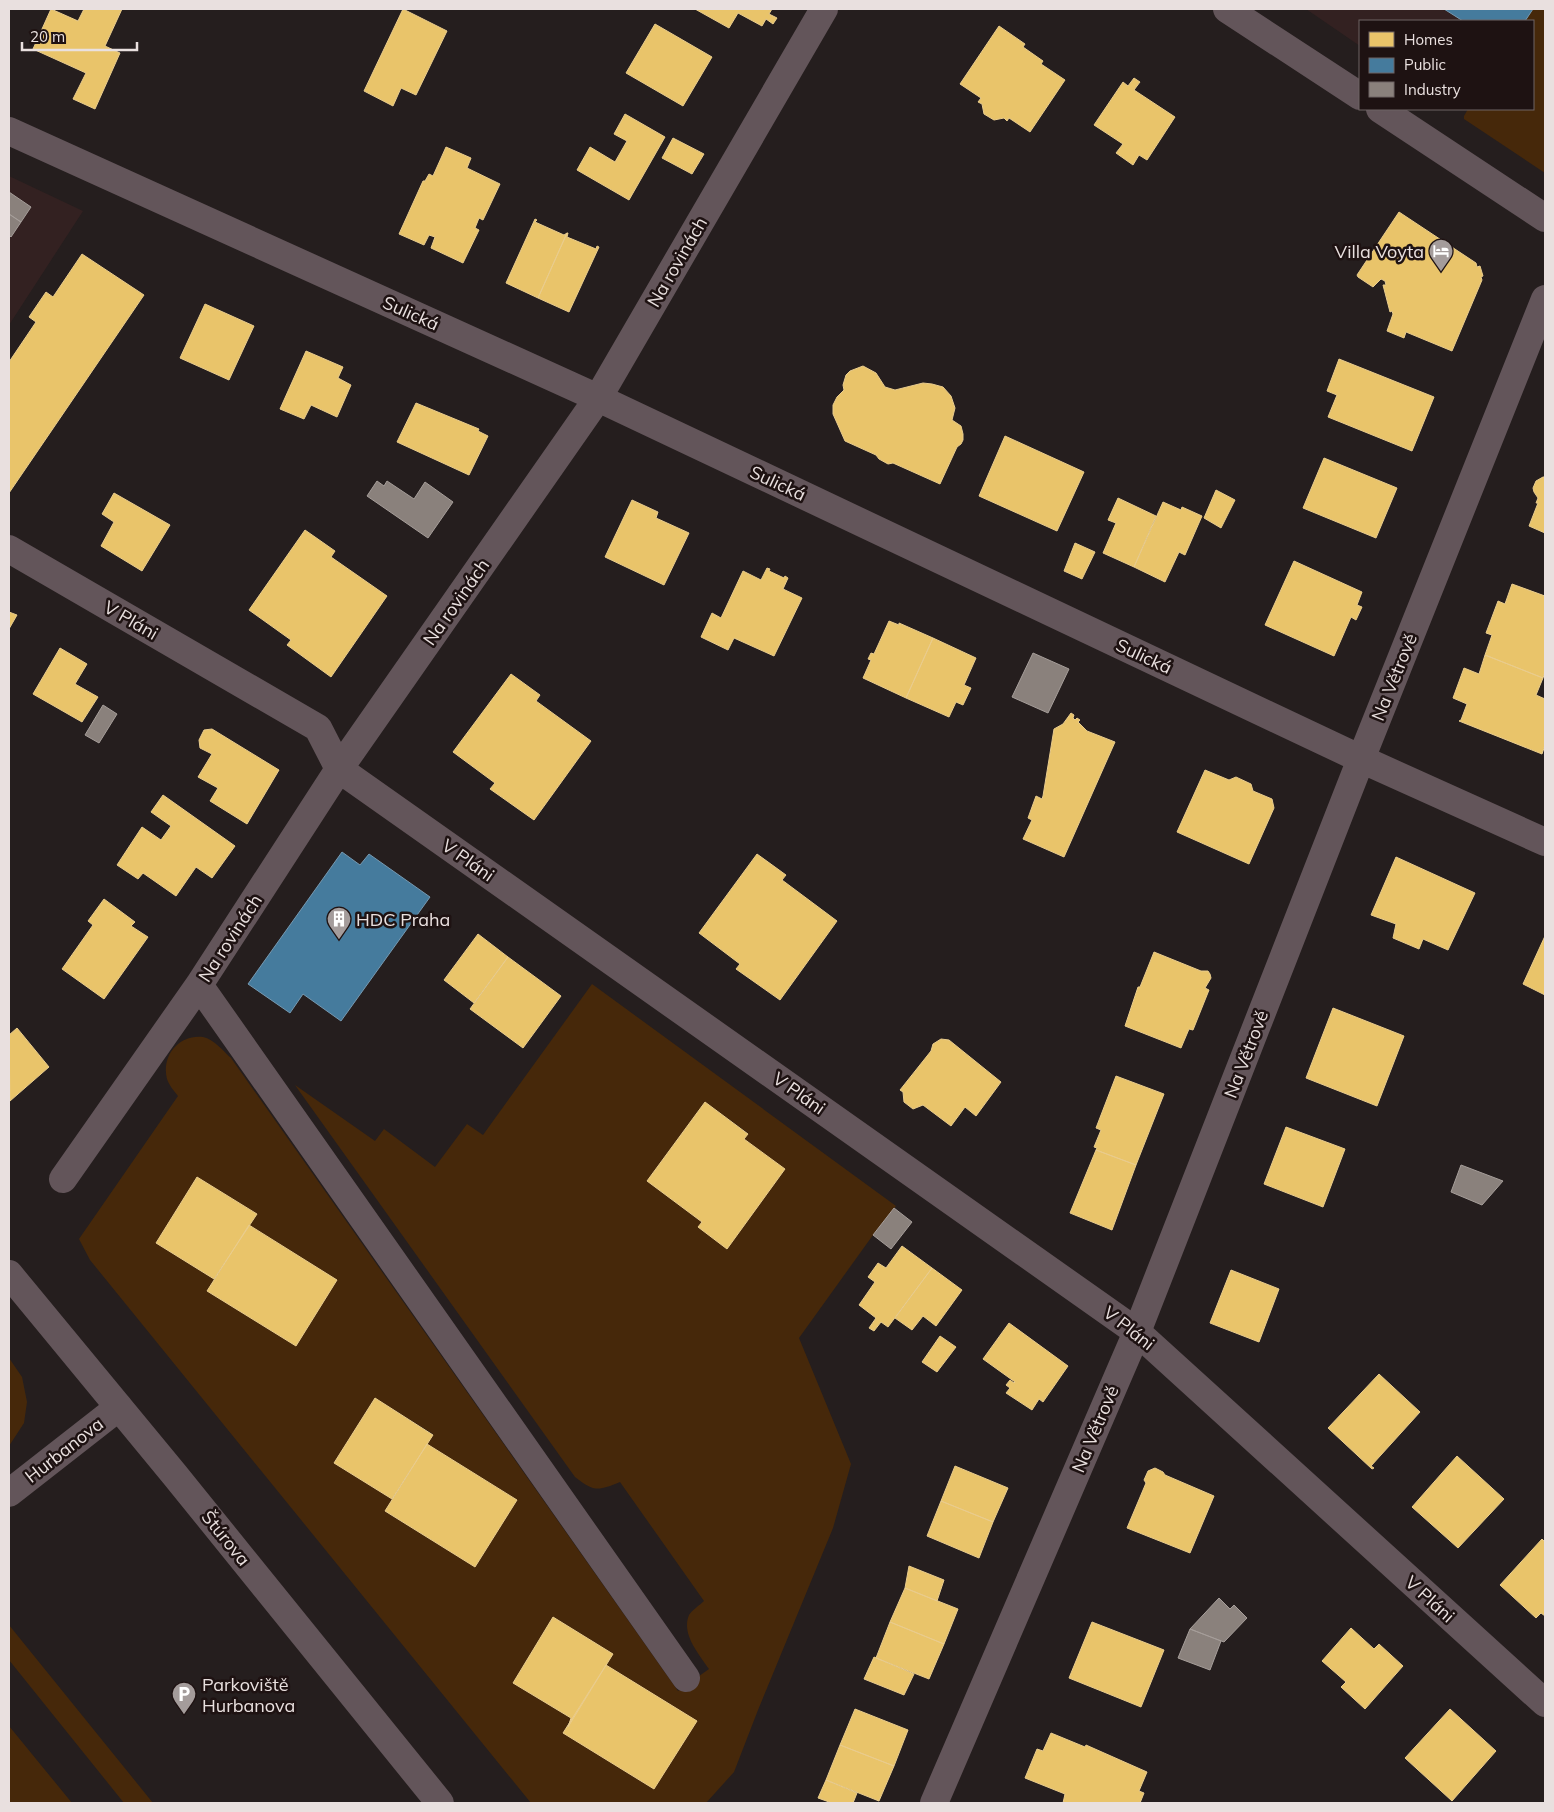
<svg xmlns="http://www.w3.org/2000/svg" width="1554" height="1812" viewBox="0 0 1554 1812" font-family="Mulish,sans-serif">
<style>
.built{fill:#332121}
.green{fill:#46280a;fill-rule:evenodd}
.homes{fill:#e9c46a;stroke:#e9cc8d}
.public{fill:#457b9d;stroke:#7699b1}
.industry{fill:#8a817c;stroke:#a69e9a}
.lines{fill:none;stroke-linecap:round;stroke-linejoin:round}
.minor{stroke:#63555a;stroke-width:28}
.labels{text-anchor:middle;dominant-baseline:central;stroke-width:5;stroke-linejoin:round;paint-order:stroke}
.poi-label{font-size:18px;fill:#e9e0df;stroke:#1e1212;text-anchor:start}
.street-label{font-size:18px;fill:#e9e0df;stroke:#1e1212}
</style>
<rect width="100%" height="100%" fill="#251e1e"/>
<path class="built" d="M1306,9H1533L1525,21H1360V46Z
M9,176L83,211L9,325Z"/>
<path class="green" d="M1533,9H1545V173L1464,119V116L1468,109H1533V21H1525Z
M592,984L896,1206L873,1235L799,1338L851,1464L833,1528L758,1710L734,1772L706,1803H531L90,1260L79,1239L178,1096C174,1091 169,1085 167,1079C161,1056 179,1034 203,1037C214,1039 223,1051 231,1058L678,1691L709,1669C699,1654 681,1634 689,1615C692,1610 700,1605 704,1601L620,1482C598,1491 594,1492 575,1477L295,1085L375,1141L384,1129L435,1167L467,1124L483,1135ZM705,1102L748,1133L744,1139L785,1169L727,1248L699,1227L702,1222L647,1181ZM197,1178L256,1214L249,1226L337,1280L296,1346L208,1291L214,1279L156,1243ZM375,1398L433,1434L427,1444L517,1500L475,1567L386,1512L392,1499L335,1463ZM553,1617L613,1654L563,1733L571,1718L513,1683Z
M9,1358L22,1377L27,1402L24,1423L9,1446Z
M9,1625L153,1803H124L9,1660Z
M9,1726L72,1803H9Z"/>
<path class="homes" d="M51,9L78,21L84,9H122L105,46L120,53L95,109L73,99L86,73L33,49Z
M403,9L447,31L416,95L401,88L393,106L364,91Z
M695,9H772L769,14L777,18L773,24L766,19L762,26L738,13L729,28Z
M655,24L712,57L683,106L626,73Z
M999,26L1025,44L1023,47L1043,61L1041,64L1065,80L1030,132L1009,118L1007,121L1004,118L994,120L984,114L982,104L978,102L981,98L960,84Z
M1134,78L1140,82L1134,90L1175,117L1147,160L1139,155L1133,165L1116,153L1123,144L1094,125L1123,82L1128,86Z
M625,114L665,137L629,200L577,170L590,147L615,162L627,141L614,134Z
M673,138L704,154L692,174L662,158Z
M446,147L471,158L467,168L500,184L483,220L479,218L475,228L479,230L463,263L431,248L435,237L429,235L424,245L399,234L423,181H425L429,174L433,176Z
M1399,212L1476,263L1477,267L1480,266L1483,276L1481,277L1482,280L1452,351L1406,332L1404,338L1387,331L1393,314L1392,311L1390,312L1383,285H1386L1385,281L1381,279L1373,287L1358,277L1357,275Z
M535,219L537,220L535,222L564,235L567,233L538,298L506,283Z
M567,233H568L567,237L596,249L597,246L599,247L569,312L538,298Z
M82,254L144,295L9,493V362L36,322L29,317L46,292L53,297Z
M205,304L254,326L229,380L180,358Z
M306,351L343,367L338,378L351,385L337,417L311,405L304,419L280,409Z
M1339,359L1434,397L1412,451L1328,417L1337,395L1327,391Z
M863,366L876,373L885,387L895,390L923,383L932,384L943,387L951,396L955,408L952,420L961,426L963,434V440L961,444L957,447L940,484L893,463L888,464L879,459L876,455L845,441L833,414V405L837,397L844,390L843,385L846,375L850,371Z
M416,403L479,429L478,431L488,436L469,475L397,442Z
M1005,436L1084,472L1057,531L979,496Z
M1324,458L1397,488L1376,538L1303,508Z
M1543,477H1545V533L1529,526L1538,503H1536L1538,498L1534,492L1533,488L1536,481Z
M1216,490L1235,500L1221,528L1204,518Z
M114,493L170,525L142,571L101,546L114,522L102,514Z
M1118,498L1156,516L1134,567L1103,553L1116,523L1108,520Z
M632,500L658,512L656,518L689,533L664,585L605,557Z
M1163,502L1181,510L1182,507L1202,516L1185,555L1179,552L1165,582L1134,567Z
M305,530L335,551L331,557L387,596L331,677L287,645L291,640L249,610Z
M1075,543L1095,552L1082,579L1064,571Z
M1294,561L1362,592L1357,605L1362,607L1356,620L1351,617L1334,656L1265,625Z
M767,568L770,569L769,571L784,578L785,576L788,578L783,589L802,598L774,656L734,638L728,650L701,637L712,613L721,618L743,571L761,580Z
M1512,584L1545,596V672L1543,678L1485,655L1492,635L1486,633L1498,601L1505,604Z
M9,612L17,615L9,629Z
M889,621L899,625V623L933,638L906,698L863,678L871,660L868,659L871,653L874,654Z
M933,638L976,658L964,685L971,688L963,705L956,702L949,717L906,698Z
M60,648L87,664L75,684L98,697L82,722L33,694Z
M1485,655L1543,678L1536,695L1545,699V745L1542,754L1459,721L1461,720L1467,704L1453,698L1464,668L1479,674Z
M511,674L540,695L536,701L591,741L534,820L490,789L495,783L453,752Z
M1071,713L1074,715L1073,718L1075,720L1077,718L1080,720L1078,722L1087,731L1115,742L1064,857L1023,839L1032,820L1028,818L1036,796L1042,799L1043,796L1054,729L1063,724Z
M212,729L279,770L247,824L210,801L218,788L198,777L212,754L200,748L199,740L204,730Z
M1205,770L1229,780L1236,777L1251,784L1253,791L1272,799L1274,808L1249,864L1177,832Z
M163,795L235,846L212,878L196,867L176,896L143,873L138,879L117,865L142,827L161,840L171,826L151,812Z
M757,854L786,875L782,880L837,921L780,1000L736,969L740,964L699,933Z
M1396,857L1475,893L1448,950L1423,939L1419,949L1393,938L1396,924L1371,915Z
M104,899L135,922L131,926L148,937L104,999L62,969L93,925L88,921Z
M478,934L508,957L474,1003L444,980Z
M1545,936V995L1523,984Z
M1154,952L1201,971H1208L1210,974L1211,978L1205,988L1209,990L1193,1030L1189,1029L1181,1048L1125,1026L1138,987H1140Z
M508,957L561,996L523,1048L470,1009Z
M1333,1008L1404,1036L1377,1106L1306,1078Z
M17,1028L49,1067L10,1101L9,1035Z
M941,1039L949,1040L1001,1082L976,1116L965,1107L951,1126L923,1105L913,1109L904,1102L903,1092L900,1090L931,1051L933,1044Z
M1116,1076L1164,1094L1136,1165L1096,1150L1097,1148L1094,1147L1101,1130L1096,1128Z
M705,1102L748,1134L744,1139L785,1169L727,1249L698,1227L702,1222L647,1181Z
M1286,1127L1345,1149L1323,1207L1264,1184Z
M1096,1150L1136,1165L1112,1230L1070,1213Z
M197,1177L257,1214L214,1279L156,1243Z
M249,1225L337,1280L296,1346L207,1291Z
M902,1246L932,1268L888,1327L881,1322L874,1331L869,1328L876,1318L859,1305L875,1282L868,1277L878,1263L886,1268Z
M932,1268L962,1290L936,1326L923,1316L912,1330L895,1318Z
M1231,1270L1279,1289L1259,1342L1210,1323Z
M1009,1323L1068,1366L1043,1402L1039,1399L1032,1410L1006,1393L1010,1388L1006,1385L1010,1380L1014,1383L1015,1382L983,1359Z
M940,1336L956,1347L937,1372L922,1362Z
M1379,1374L1420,1412L1371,1466L1374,1468L1372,1469L1328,1428Z
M375,1398L433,1435L392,1499L334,1463Z
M427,1444L517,1500L475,1567L385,1511Z
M1457,1456L1504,1499L1458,1548L1412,1507Z
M955,1466L1008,1488L993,1522L941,1501Z
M1155,1468L1163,1472L1165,1475L1214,1496L1190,1553L1127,1528L1146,1483L1144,1480L1148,1471Z
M941,1501L993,1522L979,1558L927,1536Z
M1542,1539L1545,1542V1616L1541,1613L1536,1618L1500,1585Z
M909,1566L944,1580L937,1601L905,1588Z
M905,1588L958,1609L944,1644L890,1622Z
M553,1617L613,1654L568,1727L571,1718L513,1683Z
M890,1622L944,1644L929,1679L876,1658Z
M1092,1622L1164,1650L1141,1707L1069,1678Z
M1351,1628L1374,1649L1379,1644L1403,1666L1365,1709L1341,1687L1346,1682L1322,1661Z
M874,1657L914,1674L904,1695L864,1679Z
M606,1665L697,1721L654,1789L563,1733Z
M855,1709L908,1730L894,1766L840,1745Z
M1450,1709L1496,1751L1452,1801L1405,1758Z
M1051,1733L1085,1747L1086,1745L1147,1772L1139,1791L1144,1793L1140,1803H1063L1065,1794L1025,1778L1037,1749L1043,1751Z
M840,1745L894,1766L879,1801L826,1780Z
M826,1780L857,1793L853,1803H832L818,1798Z"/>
<path class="public" d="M1444,9H1533L1525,21H1463Z
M342,852L360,865L369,854L430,897L341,1021L303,994L290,1013L248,984Z"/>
<path class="industry" d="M9,192L31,207L21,222L9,214Z
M9,214L21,222L11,237L9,235Z
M377,481L384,486L387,481L414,499L425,482L453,502L428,538L367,496Z
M1033,653L1069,669L1048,713L1012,697Z
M103,705L117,714L99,743L85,735Z
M1461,1165L1503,1181L1482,1205L1451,1192Z
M894,1208L912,1222L891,1249L873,1235Z
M1219,1598L1230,1609L1234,1605L1247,1618L1224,1642L1190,1629Z
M1190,1629L1221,1641L1210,1670L1178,1658Z"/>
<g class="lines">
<path class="minor" d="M1227,9L1360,96
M1380,109L1545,218
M9,131L598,398L1361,759L1545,842
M9,549L318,728L339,769L1137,1332L1545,1703
M199,985L686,1678
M63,1179L199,985L339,769L598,398L824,9
M9,1274L174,1474L440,1803
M9,1493L119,1407
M934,1803L1137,1332L1361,759L1545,299"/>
</g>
<defs>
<symbol id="hotel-pin" viewBox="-11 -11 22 30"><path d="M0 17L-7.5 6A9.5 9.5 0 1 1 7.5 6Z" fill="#a49c9b" stroke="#1e1212"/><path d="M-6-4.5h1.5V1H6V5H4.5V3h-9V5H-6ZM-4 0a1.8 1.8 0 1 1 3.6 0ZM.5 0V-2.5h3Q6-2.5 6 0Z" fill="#fff"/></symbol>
<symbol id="building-pin" viewBox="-11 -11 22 30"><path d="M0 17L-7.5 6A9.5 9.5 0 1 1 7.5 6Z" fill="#a49c9b" stroke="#1e1212"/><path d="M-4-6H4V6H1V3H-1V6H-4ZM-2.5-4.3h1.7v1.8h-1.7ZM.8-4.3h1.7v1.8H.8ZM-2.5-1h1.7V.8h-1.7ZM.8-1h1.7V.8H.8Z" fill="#fff"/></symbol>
<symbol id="parking-pin" viewBox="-11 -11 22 30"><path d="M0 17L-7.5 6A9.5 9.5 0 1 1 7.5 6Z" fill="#a49c9b" stroke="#1e1212"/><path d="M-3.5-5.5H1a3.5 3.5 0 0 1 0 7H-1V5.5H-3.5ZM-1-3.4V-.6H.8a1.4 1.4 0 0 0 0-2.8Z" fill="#fff"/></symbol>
</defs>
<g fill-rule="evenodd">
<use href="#hotel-pin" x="1427" y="237" width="28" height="38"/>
<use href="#building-pin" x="325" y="905" width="28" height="38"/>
<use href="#parking-pin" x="170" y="1680" width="28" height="38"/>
</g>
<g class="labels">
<g class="poi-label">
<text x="1424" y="251" text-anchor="end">Villa Voyta</text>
<text x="356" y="919">HDC Praha</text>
<text x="202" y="1684">Parkoviště<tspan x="202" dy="21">Hurbanova</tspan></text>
</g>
<g class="street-label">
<text transform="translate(677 262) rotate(-60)">Na rovinách</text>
<text transform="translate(411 313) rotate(24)">Sulická</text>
<text transform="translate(778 483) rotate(25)">Sulická</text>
<text transform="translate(456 602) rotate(-55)">Na rovinách</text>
<text transform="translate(131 620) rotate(30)">V Pláni</text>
<text transform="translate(1144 656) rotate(25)">Sulická</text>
<text transform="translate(1394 677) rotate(-68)">Na Větrově</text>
<text transform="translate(468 860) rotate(35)">V Pláni</text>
<text transform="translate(230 938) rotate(-57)">Na rovinách</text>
<text transform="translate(1246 1054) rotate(-69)">Na Větrově</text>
<text transform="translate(799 1093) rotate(35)">V Pláni</text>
<text transform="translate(1129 1328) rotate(38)">V Pláni</text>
<text transform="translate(1095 1429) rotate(-67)">Na Větrově</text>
<text transform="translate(64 1450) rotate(-38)">Hurbanova</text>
<text transform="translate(226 1538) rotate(51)">Štúrova</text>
<text transform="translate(1430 1599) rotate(42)">V Pláni</text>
</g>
</g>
<rect width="1554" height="1812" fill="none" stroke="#e9e0df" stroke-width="20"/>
<rect x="1359" y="20" width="175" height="90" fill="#1e1212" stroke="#6f6464"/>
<rect x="1369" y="32" width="25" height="15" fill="#e9c46a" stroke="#6f6464"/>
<text x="1404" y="45" font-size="15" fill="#e9e0df">Homes</text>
<rect x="1369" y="58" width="25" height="15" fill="#457b9d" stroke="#6f6464"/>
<text x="1404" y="70" font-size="15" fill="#e9e0df">Public</text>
<rect x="1369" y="82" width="25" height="15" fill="#8a817c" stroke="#6f6464"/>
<text x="1404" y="95" font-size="15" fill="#e9e0df">Industry</text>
<path d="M22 42v8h115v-8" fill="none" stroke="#e9e0df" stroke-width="2.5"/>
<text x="30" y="42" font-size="15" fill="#e9e0df" stroke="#1e1212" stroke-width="4" paint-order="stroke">20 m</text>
</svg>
